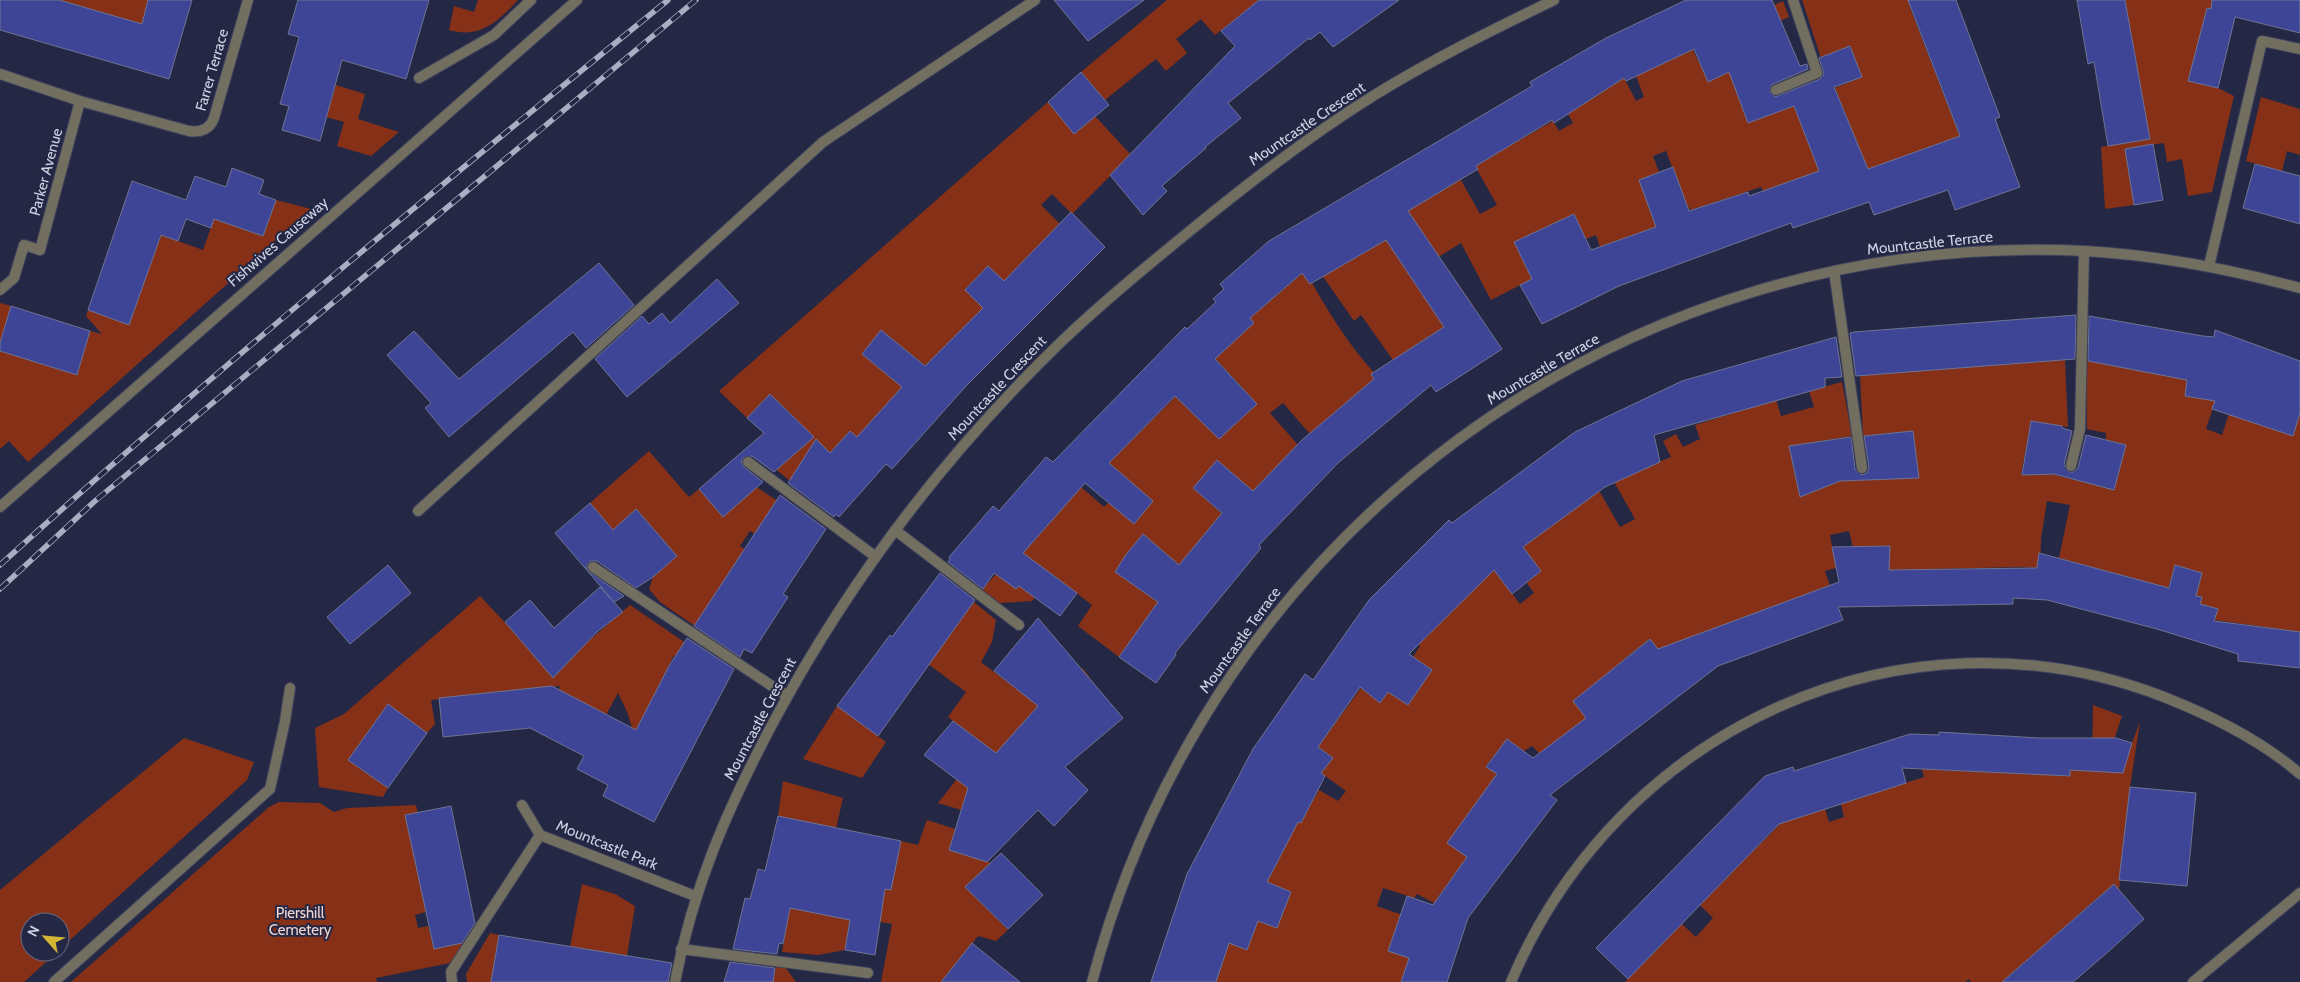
<svg xmlns="http://www.w3.org/2000/svg" width="2300" height="982" viewBox="0 0 2300 982" font-family="Cabin,sans-serif">
<style>
.green{fill:#873018}
.building{fill:#3f4596;stroke:#6e7495}
.lines{fill:none;stroke-linecap:round;stroke-linejoin:round}
.service-casing{stroke:#3f435e;stroke-width:12}
.minor-casing{stroke:#3f435e;stroke-width:12}
.tertiary-casing{stroke:#3f435e;stroke-width:12}
.service{stroke:#736f60;stroke-width:10}
.minor{stroke:#736f60;stroke-width:10}
.tertiary{stroke:#736f60;stroke-width:10}
.rail-casing{stroke:#aaaec2;stroke-width:5.5}
.rail{stroke:#242844;stroke-width:4;stroke-dasharray:11;stroke-linecap:butt}
.labels{text-anchor:middle;dominant-baseline:central;stroke-width:4;stroke-linejoin:round;paint-order:stroke}
.street-label{font-size:15px;fill:#ced2e4;stroke:#242844}
.park-label{font-size:15px;fill:#f0d5ce;stroke:#242844}
</style>
<rect width="100%" height="100%" fill="#242844"/>
<path class="green" d="M58,0H148L189,11L186,20L149,9L144,25Z
M478,0H518C498,22 479,39 449,30L454,6L474,12Z
M1167,0H1259L1215,35L1201,19L1176,39L1187,53L1166,71L1156,59L1105,100L1081,72Z
M1802,0H1914L1915,2L1909,5L1958,132L1961,137L1971,134L1973,140L1961,145L1969,166L1943,175L1932,148H1927L1859,173L1853,159L1763,191L1761,187L1691,210L1686,204L1666,151L1653,156L1659,172L1640,180L1656,227L1600,247L1596,235L1586,239L1574,214L1515,243L1532,279L1491,300L1461,243L1409,275L1427,301L1456,281L1474,307L1393,360L1361,315L1354,321L1315,265L1331,256L1338,268L1367,251L1360,239L1447,187L1439,174L1453,166L1480,214L1497,205L1475,166L1553,121L1559,131L1573,123L1567,112L1624,78L1636,101L1644,97L1636,76L1664,63L1660,54L1688,40L1708,81L1736,69L1723,39L1716,30L1783,1L1789,17L1752,33L1764,63L1761,66L1768,83L1737,94L1748,123L1794,106L1807,140L1850,125L1835,88L1862,77L1850,46L1821,58Z
M2125,0H2255L2236,15L2207,8L2189,81L2218,88L2234,96L2212,192L2188,196L2182,159L2167,162L2164,143L2125,149L2134,205L2105,209L2101,147L2130,142L2137,64Z
M336,85L365,94L358,119L399,132L371,156L337,146L344,122L326,117Z
M2261,97L2300,109V155L2287,151L2282,171L2246,161Z
M1048,102L1074,134L1095,116L1131,155L1072,214L1052,194L1041,205L1060,224L1004,281L988,266L965,289L983,308L926,366L881,330L862,354L902,387L857,438L799,488L774,468L792,415L770,394L747,418L719,391Z
M276,200L311,209L28,462L9,441L0,449V351L77,375L90,331L102,334L86,316L88,310L129,324L161,235L203,250L214,219L263,236Z
M1305,271C1326,308 1348,345 1377,376L1310,434L1283,403L1270,413L1298,445L1252,492L1218,461L1193,488L1222,514L1189,574L1143,534L1128,552L1115,572L1158,602L1119,657L1078,626L1092,605L1052,574L1032,601L1000,603L982,590L1028,537L1034,541L1081,487L1104,507L1109,502L1135,523L1144,512L1116,470L1109,463L1176,396L1219,439L1257,404L1215,358L1254,323L1250,318Z
M0,303L11,306L0,343Z
M2065,360L2068,427L2031,421L2021,475L2051,474L2114,490L2126,445L2106,440V433L2087,429L2086,361L2187,378L2185,396L2212,400L2218,393L2206,429L2222,435L2234,398L2293,436L2300,413V632L2215,620L2218,609L2200,604L2202,597L2196,596L2202,573L2175,565L2168,588L2059,558L2070,505L2047,501L2041,539L2040,568L2021,567L1889,570V546L1853,547L1849,531L1830,535L1836,568L1825,571L1830,586L1665,659L1650,639L1624,659L1639,679L1589,689L1574,700L1586,718L1543,757L1532,746L1524,751L1507,739L1486,766L1497,774L1448,843L1467,857L1438,897L1457,910L1455,914L1417,894L1414,898L1383,888L1377,906L1408,917L1409,958L1401,982H1216L1229,943L1247,950L1258,921L1277,928L1291,892L1249,874L1273,872L1281,855L1263,846L1281,813L1301,823L1319,790L1338,801L1346,791L1321,773L1333,758L1318,747L1361,688L1380,703L1388,692L1408,705L1432,670L1413,657L1420,646L1419,644L1483,580L1491,566L1520,604L1534,593L1527,583L1541,571L1520,544L1598,489L1620,527L1635,519L1613,480L1671,457L1663,441L1676,434L1683,447L1700,439L1695,425L1776,400L1781,416L1814,407L1809,391L1842,382L1852,436L1815,442L1818,458L1792,461L1800,497L1840,481L1918,478L1913,431L1863,436L1860,375Z
M649,451L689,497L699,489L719,512L752,484L785,506L763,539L750,531L740,546L753,555L708,635L660,602L649,589L653,577L677,556L637,510L613,530L590,503Z
M480,596L526,645L550,623L576,652L630,605L696,650L688,662L674,655L659,686L672,693L640,756L628,714L618,693L606,715L559,690L560,686L431,700L435,724L427,733L387,705L348,760L388,788L383,797L319,787L315,728L344,714Z
M974,602L996,620L992,642L981,662L1023,694L1059,650L1084,670L1095,685L1008,810L1024,825L1021,828L938,803L984,745L948,717L966,692L928,664Z
M2093,705L2122,716L2105,767L2132,743L2140,722L2130,787L2119,890L2103,893L2002,982H1971L1969,979L1965,982H1625L1682,924L1696,937L1713,918L1700,905L1782,822L1825,809L1829,822L1844,817L1841,804L1924,777L1920,762L1938,770L2070,776V770L2092,771Z
M837,706L886,742L862,778L803,759Z
M184,738L254,762L247,780L60,949V922H30V952H57L24,982H0V890Z
M783,781L843,798L836,828L778,816Z
M279,802L320,803L334,812L347,808L416,805L421,827L416,862L426,912L415,915L418,928L428,926L434,949L467,942L450,963L376,978L377,982H71L269,807Z
M927,820L955,829L949,850L1008,868L965,887L1008,930L996,941L978,936L945,978L949,982H881L892,924L853,917L901,841L918,845Z
M582,884L615,894L635,906L627,956L570,947Z
M790,908L850,917L845,950L818,955L782,952Z
M490,933L499,935L491,982H467L466,974Z
M776,966L785,967L796,982H773Z"/>
<path class="building" d="M0,0H59L142,24L148,0H192L169,79L0,30Z
M298,0H429L406,79L342,60L320,141L282,130L289,106L280,104L299,37L288,34Z
M1054,0H1144L1088,41Z
M1259,0H1399L1333,47L1320,32L1310,40L1309,38L1228,103L1241,118L1205,147L1206,148L1162,186L1167,191L1143,215L1110,175L1235,46L1221,31Z
M1686,0H1772L1800,66L1807,64L1808,69L1771,85L1770,92L1775,97L1820,79L1824,74L1819,58L1850,46L1862,77L1834,87L1868,169L1960,136L1908,0H1956L2000,117L1995,119L2020,187L1955,210L1948,190L1874,215L1869,202L1793,228L1791,223L1619,286L1542,324L1520,285L1532,279L1514,242L1574,214L1591,250L1656,227L1639,180L1673,167L1689,211L1748,192L1749,196L1819,171L1794,106L1748,123L1729,72L1708,82L1694,49L1626,81L1624,78L1554,123L1552,120L1476,166L1478,169L1408,211L1502,349L1436,392L1431,385L1339,462L1259,545L1261,548L1175,653L1176,655L1156,683L1119,657L1158,602L1115,572L1125,556L1143,534L1179,565L1222,513L1193,488L1217,460L1253,491L1302,440L1374,379L1371,374L1444,327L1386,240L1310,284L1302,273L1250,318L1254,323L1215,359L1257,404L1219,439L1175,396L1109,463L1153,501L1134,524L1085,483L1023,553L1077,593L1060,616L1019,586L1016,589L994,573L983,589L948,562L950,559L949,557L993,506L999,511L1046,457L1053,462L1185,327L1187,329L1216,302L1213,299L1224,289L1220,284L1269,241L1532,86L1530,82L1606,38Z
M2077,0H2125L2150,139L2108,146L2094,62L2088,64Z
M2212,0H2300V33L2235,17L2218,88L2188,81L2207,8L2211,9Z
M1081,72L1109,105L1074,134L1048,102Z
M2153,144L2163,200L2134,205L2125,149Z
M2255,164L2300,176V224L2243,208Z
M232,168L264,180L259,194L276,200L263,236L214,219L211,228L186,219L178,241L161,235L129,325L88,310L132,181L186,200L195,176L226,187Z
M1071,212L1105,247L966,386L892,469L886,464L839,517L836,514L834,517L788,483L816,439L830,453L850,431L857,437L902,387L862,354L881,330L925,366L983,308L965,290L988,266L1004,281Z
M599,263L634,305L586,348L573,332L449,437L425,408L431,403L387,355L414,331L459,379Z
M717,279L739,303L627,397L595,359L642,316L649,324L662,313L670,323Z
M11,306L90,331L77,375L0,351V343Z
M2076,315L2075,359L1856,376L1850,333L1854,332Z
M2089,316L2203,336L2214,337L2215,330L2300,361V413L2293,436L2212,409L2215,401L2185,396L2187,380L2088,361Z
M1836,337L1842,377L1825,378V387L1654,435L1660,462L1605,487L1523,547L1541,571L1512,594L1494,570L1409,654L1432,670L1408,705L1388,692L1380,703L1360,687L1318,747L1333,758L1321,773L1325,776L1301,823L1298,822L1267,882L1291,892L1277,928L1258,921L1247,950L1229,943L1216,982H1151L1187,874L1253,749L1305,674L1313,680L1369,600L1449,520L1452,523L1575,432L1682,381Z
M770,394L814,437L774,472L752,456L743,458L741,462L744,467L763,482L723,517L699,489L764,433L747,418Z
M2031,421L2062,426V428L2072,431L2064,465L2069,472H2073L2078,468L2086,435L2126,445L2114,490L2054,474L2022,475Z
M1913,431L1919,478L1840,481L1800,497L1789,446L1851,437L1855,469L1862,475L1867,473L1869,468L1864,436Z
M780,495L826,529L783,594L788,597L752,653L744,649L740,657L694,626Z
M590,503L613,530L636,509L677,556L653,577L636,588L597,561H590L586,567L589,572L624,596L614,602L555,533Z
M1890,546L1889,570L2037,568L2039,553L2169,588L2175,565L2202,573L2196,596L2202,597L2200,604L2218,609L2214,621L2300,632V668L2238,661V654L2157,629L2047,600L2013,598V604L1838,607L1843,620L1718,666L1550,795L1557,800L1468,918L1447,982H1401L1409,958L1388,951L1407,896L1433,905L1467,857L1447,843L1497,774L1486,767L1507,739L1533,758L1586,718L1573,701L1650,639L1658,649L1839,582L1832,547Z
M388,565L411,593L350,644L327,617Z
M940,573L975,600L878,736L837,706L890,635L892,637Z
M600,587L623,612L598,631L553,678L505,622L530,600L554,628Z
M1038,618L1123,718L1065,767L1088,790L1054,826L1038,810L987,862L949,850L968,788L924,755L953,721L996,753L1038,706L994,671Z
M687,638L734,669L654,822L603,796L608,785L577,769L584,756L530,728L443,737L439,698L552,686L636,730L669,666Z
M388,704L427,733L388,788L348,760Z
M1939,732L2039,738H2116L2132,743L2123,773L2070,770V776L1902,768L1906,783L1779,824L1628,979L1596,948L1765,776L1793,767L1794,771L1910,734L1939,735Z
M2130,787L2196,793L2187,886L2119,880Z
M451,806L475,923L462,943L434,949L405,815Z
M778,816L901,841L891,890L885,889L875,955L845,950L850,920L790,908L783,944L779,943L777,954L733,949L745,898L750,899L758,869L765,871Z
M1001,853L1043,895L1008,929L965,887Z
M2114,884L2144,919L2108,952L2073,982H2002Z
M499,935L672,963L668,982H491Z
M972,943L1020,982H941Z
M730,962L775,968L773,982H724Z"/>
<g class="lines">
<defs>
<path id="service" d="M419,78L494,35L531,0
M1776,90L1817,73L1793,0
M2209,266L2262,41L2300,49
M1834,271L1862,468
M0,290L14,278L24,245L40,250
M748,462L876,557
M2071,466L2080,429L2084,251
M0,507L577,0
M418,511L823,142L1035,0
M895,530L1019,625
M593,567L787,696
M681,949L868,973
M54,982L270,789L285,721L290,688
M452,982L451,972L540,835"/>
<path id="minor" d="M0,74L80,101L189,131C201,133 210,129 214,118L248,0
M40,250L80,101
M522,805L540,835L695,896
M675,982C693,887 728,807 774,721C849,581 947,452 1062,341C1103,302 1147,266 1191,230C1250,182 1309,136 1373,96C1431,60 1492,30 1554,0
M1092,982C1210,532 1620,229 2085,251C2158,255 2229,269 2300,288
M1511,982C1618,728 1903,596 2164,697C2212,716 2261,740 2300,774"/>
<path id="tertiary" d="M2193,982L2300,893"/>
</defs>
<use href="#service" class="service-casing"/>
<use href="#minor" class="minor-casing"/>
<use href="#tertiary" class="tertiary-casing"/>
<use href="#service" class="service"/>
<use href="#minor" class="minor"/>
<use href="#tertiary" class="tertiary"/>
<defs>
<path id="rail" d="M0,565C216,369 442,184 668,0
M0,589L95,501L696,0"/>
</defs>
<use href="#rail" class="rail-casing"/>
<use href="#rail" class="rail"/>
</g>
<g class="labels">
<g class="street-label">
<text transform="translate(212 70) rotate(-74)">Farrer Terrace</text>
<text transform="translate(1307 124) rotate(-34)">Mountcastle Crescent</text>
<text transform="translate(46 172) rotate(-75)">Parker Avenue</text>
<text transform="translate(278 242) rotate(-41)">Fishwives Causeway</text>
<text transform="translate(1930 243) rotate(-6)">Mountcastle Terrace</text>
<text transform="translate(1543 369) rotate(-30)">Mountcastle Terrace</text>
<text transform="translate(997 388) rotate(-47)">Mountcastle Crescent</text>
<text transform="translate(1240 640) rotate(-54)">Mountcastle Terrace</text>
<text transform="translate(760 719) rotate(-62)">Mountcastle Crescent</text>
<text transform="translate(607 845) rotate(22)">Mountcastle Park</text>
</g>
<g class="park-label">
<text x="300" y="913">Piershill<tspan x="300" dy="17">Cemetery</tspan></text>
</g>
</g>
<g transform="translate(45 937) rotate(297)"><circle r="24" fill="#242844" stroke="#686c84"/>
<path d="M0-4L9 19L0 12L-9 19Z" fill="#d3b635"/>
<text y="-8" font-size="14" font-weight="bold" text-anchor="middle" fill="#ced2e4">N</text>
</g>
</svg>
